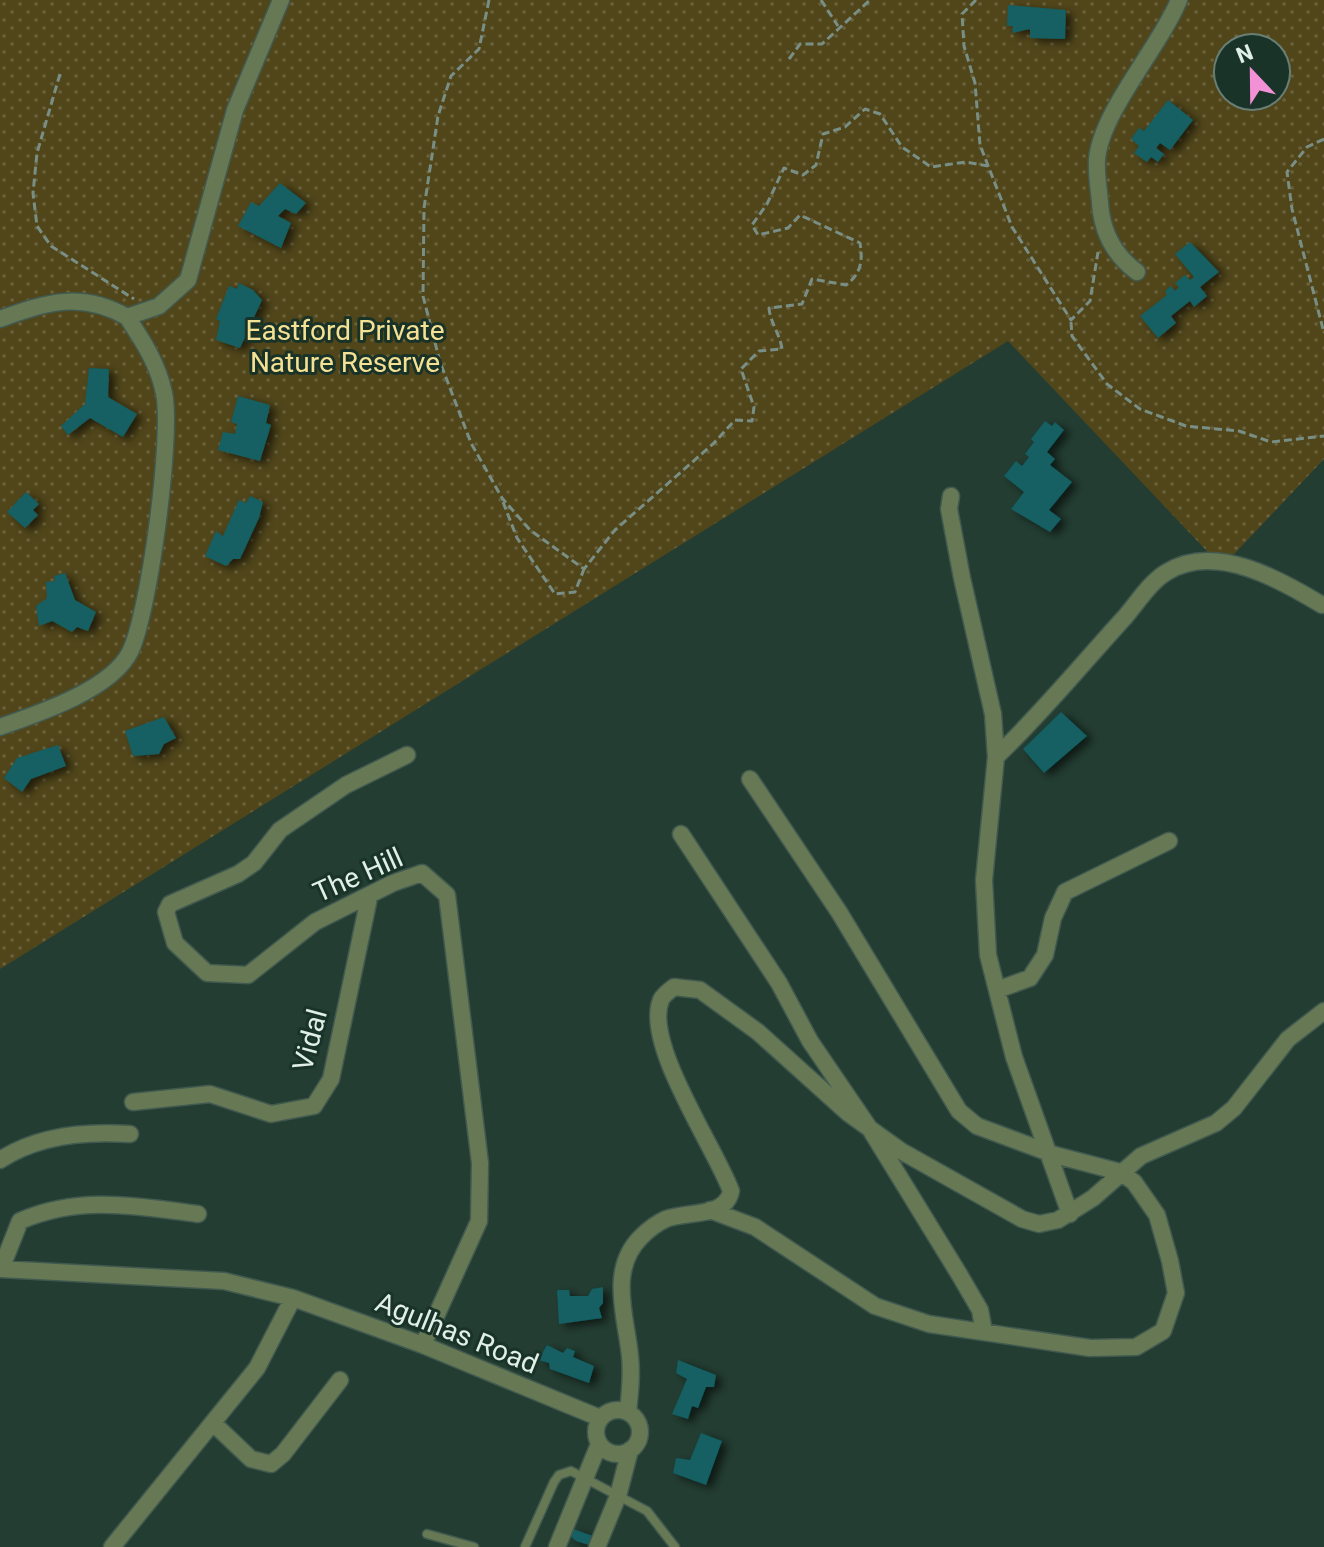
<svg xmlns="http://www.w3.org/2000/svg" width="1324" height="1547" viewBox="0 0 1324 1547" font-family="Roboto,sans-serif">
<style>
.park{fill:url(#park-dots);fill-rule:evenodd}
.building{fill:#125f63;filter:url(#shadow)}
.lines{fill:none;stroke-linecap:round;stroke-linejoin:round}
.lane-casing{stroke:#41594f;stroke-width:11}
.street-casing{stroke:#41594f;stroke-width:19}
.path{stroke:#798e85;stroke-width:3;stroke-dasharray:8 4;stroke-linecap:butt}
.lane{stroke:#667954;stroke-width:8}
.street{stroke:#667954;stroke-width:16}
.labels{text-anchor:middle;dominant-baseline:central;stroke-width:6;stroke-linejoin:round;paint-order:stroke}
.park-label{font-size:28px;fill:#f5e193;stroke:#193328}
.street-label{font-size:28px;fill:#e0efe8;stroke:#193328}
</style>
<defs>
<pattern id="park-dots" width="8" height="8" patternUnits="userSpaceOnUse" patternTransform="scale(2)"><rect width="8" height="8" fill="#51461a"/><path d="M2 2h.1M6 6h.1" fill="none" stroke="#6a613b" stroke-width="1.8" stroke-linecap="round"/></pattern>
<filter id="shadow"><feDropShadow dx="6" dy="3.5" stdDeviation="4" flood-color="#0009"/></filter>
</defs>
<rect width="100%" height="100%" fill="#233d32"/>
<path class="park" d="M0,0H1324V459L1222,567L1008,341L0,969ZM1228,48H1276V96H1228Z"/>
<path class="building" d="M1008,5L1066,10L1065,39L1030,38V29L1012,33L1013,26H1007Z
M1168,100L1193,120L1170,150L1160,143L1156,148L1164,154L1158,162L1151,157L1147,162L1134,153L1139,146L1131,139L1139,128L1144,131Z
M280,183L306,203L296,214L285,209L278,216L291,223L281,248L238,226L251,202L259,206Z
M1190,242L1219,272L1200,287L1207,296L1194,307L1190,301L1171,316L1176,323L1158,338L1140,316L1167,295L1165,291L1171,286L1175,291L1179,287L1175,283L1185,275L1190,280L1194,277L1175,254Z
M239,283L253,290L262,300L240,348L216,340L220,321L216,319L229,286L237,289Z
M89,368L109,369L108,397L137,414L123,437L90,418L68,435L61,426L85,404Z
M238,396L270,405L266,423L271,425L260,461L218,450L223,432L235,434L237,424L231,422Z
M1045,421L1052,426L1055,422L1064,430L1047,452L1055,459L1050,465L1072,482L1049,510L1061,519L1050,532L1011,509L1024,492L1004,476L1016,461L1022,466L1029,457L1025,454L1034,442L1031,439Z
M26,492L39,504L33,510L38,515L25,528L7,512Z
M250,496L263,502L259,518L240,559H233L226,566L205,556L216,531L223,536L239,500L246,503Z
M65,573L75,600L96,612L88,631L77,627L72,632L52,621L39,626L36,606L47,598L46,582L55,581L54,576Z
M1061,712L1087,736L1044,773L1023,749Z
M164,717L176,738L164,744L159,754L133,756L125,731Z
M58,745L66,766L31,779L22,792L4,778L17,758Z
M603,1287V1303L599,1308L602,1318L559,1324L557,1290H569L570,1296H588L592,1289Z
M547,1345L563,1353L567,1348L575,1351L573,1357L594,1366L589,1383L550,1369L549,1363L538,1360Z
M678,1360L716,1375L714,1387H706L698,1408L692,1406L688,1419L672,1414L687,1379L676,1373Z
M701,1433L722,1441L706,1485L673,1473L676,1458L690,1460Z
M573,1529L596,1537L592,1546L576,1541L570,1536Z"/>
<g class="lines">
<defs>
<path id="lane" d="M427,1534L474,1547
M525,1547L554,1482L559,1475L571,1471L647,1511L675,1547"/>
<path id="street" d="M1137,272C1114,255 1102,232 1100,203C1099,189 1096,174 1097,160C1100,113 1160,47 1179,0
M0,319C47,302 81,291 127,317L159,306L188,280L235,110L281,0
M951,496L949,509L962,578L993,714L996,757L984,880L988,955L1014,1057L1070,1214
M0,727C37,714 111,690 130,652C149,614 173,435 164,393C158,364 143,341 127,317
M407,755L346,785L280,830L254,863L238,874L170,904L166,912L175,943L207,973L248,975L315,922L393,883L422,873L447,895L480,1163L479,1221L423,1345
M996,757C1042,713 1082,664 1125,617C1137,603 1151,581 1167,572C1215,542 1281,580 1322,605
M681,834L779,983L810,1041L870,1129L959,1274L980,1310L984,1332
M997,990L1030,978L1045,955L1053,918L1065,892L1169,841
M133,1102L210,1094L271,1114L314,1106L331,1079L369,898
M0,1160C38,1135 87,1131 130,1134
M710,1210L755,1227L875,1306L929,1324L1090,1348L1136,1347L1163,1331L1176,1293L1170,1261L1157,1215L1134,1182L1120,1172L1055,1155L977,1126L959,1111L839,912L750,779
M0,1269L224,1281L293,1298L423,1345L600,1418
M1,1269L20,1221C79,1195 137,1206 198,1214
M596 1432a22 22 0 1 1 44 0a22 22 0 1 1-44 0Z
M628,1412C630,1393 632,1375 630,1356C626,1316 608,1270 641,1237C648,1230 657,1223 666,1219C686,1211 726,1218 731,1191C716,1149 643,1043 661,1000C663,995 669,991 674,987L700,990L758,1032L848,1113L901,1151L1022,1219L1039,1224L1058,1220L1093,1198L1141,1156L1216,1123L1234,1108L1288,1039L1324,1011
M213,1423L251,1459L271,1464L283,1454L340,1380
M112,1547L257,1368L293,1298
M557,1547L599,1444
M597,1547L618,1496L630,1450"/>
</defs>
<use href="#lane" class="lane-casing"/>
<use href="#street" class="street-casing"/>
<path class="path" d="M489,0L479,49L451,76L438,116L424,208L423,296L440,362L471,443L502,498L530,530L584,569L615,530L714,443L735,420L752,421L754,407L741,369L759,351L782,349C780,334 770,322 769,308L802,304L812,279L846,285C861,274 863,261 860,243L800,215L788,228L758,235L752,225L767,204L784,168L803,175L816,165L823,134L845,127L865,109L880,114L902,147L931,167L966,162L988,166
M821,0L838,26
M976,0L962,14L964,46L975,83L980,145L1012,227L1071,320L1090,301L1098,252
M789,59L800,44H822L870,0
M60,74L37,153L33,193L37,226L51,246L134,299
M1324,139L1307,147L1287,172L1292,209L1324,333
M1071,322L1072,336L1107,384L1140,409L1186,426L1239,431L1271,442L1324,436
M503,502L517,538L555,594L575,592L584,569"/>
<use href="#lane" class="lane"/>
<use href="#street" class="street"/>
</g>
<g class="labels">
<g class="park-label">
<text x="345" y="330">Eastford Private<tspan x="345" dy="32">Nature Reserve</tspan></text>
</g>
<g class="street-label">
<text transform="translate(358 875) rotate(-24)">The Hill</text>
<text transform="translate(310 1040) rotate(-75)">Vidal</text>
<text transform="translate(457 1333) rotate(22)">Agulhas Road</text>
</g>
</g>
<g transform="translate(1252 72) rotate(338)"><circle r="38" fill="#193328" stroke="#697e75" stroke-width="2"/>
<path d="M0-6L14 30L0 20L-14 30Z" fill="#f391d6"/>
<text y="-12" font-size="22" font-weight="bold" text-anchor="middle" fill="#e0efe8">N</text>
</g>
</svg>
